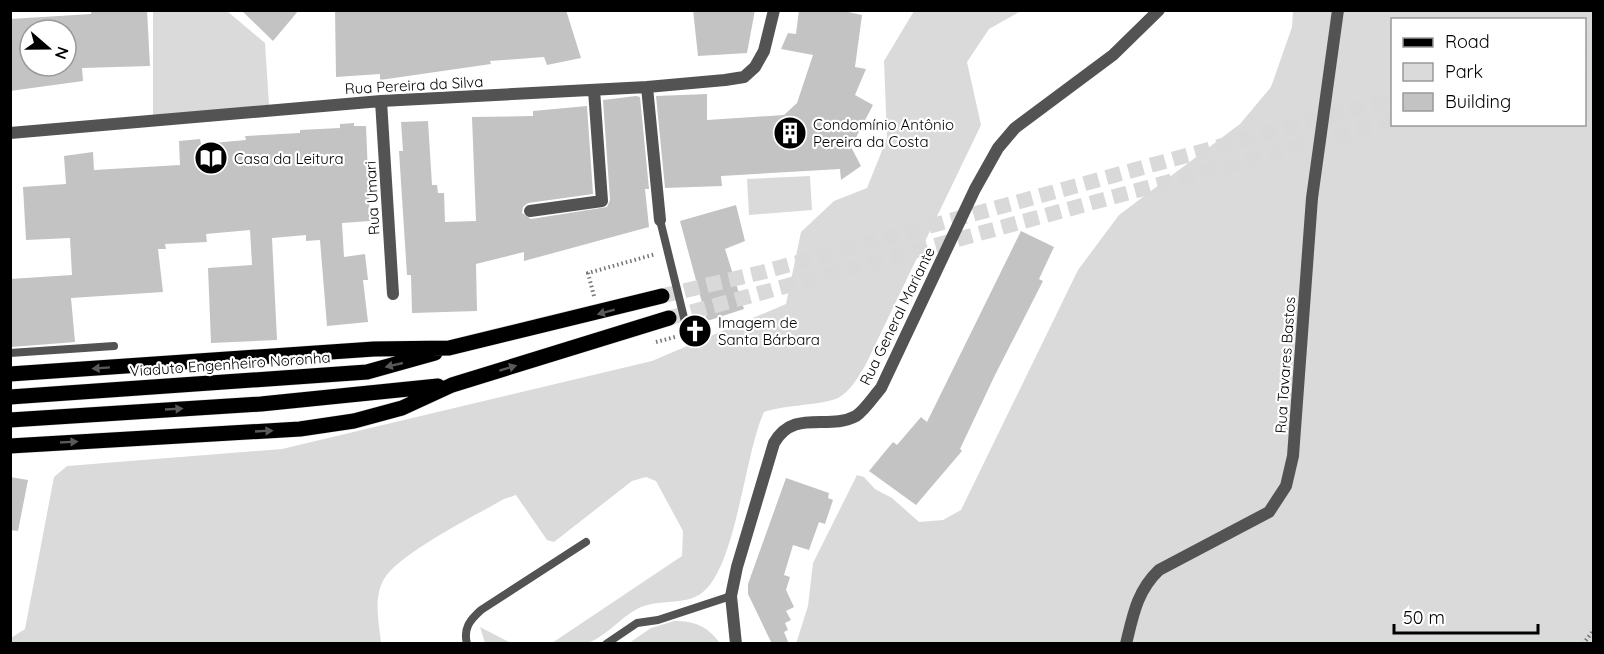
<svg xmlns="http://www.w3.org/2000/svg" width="1604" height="654" viewBox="0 0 1604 654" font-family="Quicksand,sans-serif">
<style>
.green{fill:#dadada;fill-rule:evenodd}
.building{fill:#c3c3c3;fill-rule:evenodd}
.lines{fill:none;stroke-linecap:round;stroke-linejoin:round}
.primary-tunnel{stroke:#d9d9d9;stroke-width:15;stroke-dasharray:15 8;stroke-linecap:butt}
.primary-casing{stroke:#dbdbdb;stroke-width:16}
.path{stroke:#757575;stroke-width:4;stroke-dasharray:1.5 3;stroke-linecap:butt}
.lane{stroke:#535353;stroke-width:8}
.street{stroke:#535353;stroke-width:12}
.primary{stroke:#000;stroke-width:15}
.oneway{fill:#595959}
.labels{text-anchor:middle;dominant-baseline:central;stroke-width:4.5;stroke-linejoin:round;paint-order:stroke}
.street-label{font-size:15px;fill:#000;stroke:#fff}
.poi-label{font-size:15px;fill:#000;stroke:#fff;text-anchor:start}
</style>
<rect width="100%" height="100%" fill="#fff"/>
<path class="green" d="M153,11H227L265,43L269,105L153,116Z
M914,11H1021L989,29L967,62L981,125L865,366C858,377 850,392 838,398C823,405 784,405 764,412C745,453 736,566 703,592C686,606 660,599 641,607C622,615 605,639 584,644C574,646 562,644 552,643L682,556L683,531L656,481L646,477L632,481L554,542L547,540L516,495L504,499C476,515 398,554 384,579C373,598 379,623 381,643H11V638L25,629L54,477L67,466L282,449L652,361L786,304L801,232L834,201L867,188L887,138L884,61Z
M1293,11H1593V643L796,644L808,606L813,563L857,475L864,477L875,489L892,498L919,522L943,520L961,510L1078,270L1119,215L1240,124L1271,87L1292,27ZM1392,20H1584V124H1392Z
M810,176L812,210L749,215L747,179Z
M674,621C695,621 707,626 720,643H629L651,628Z
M480,627L511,643H485Z"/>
<path class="building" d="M91,10H147L150,66L82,68L83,81L10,91V19L91,14ZM30,30H66V66H30Z
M241,10H299L273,41Z
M335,10H566L581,58L547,65L544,57L490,61L491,64L380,80V74L336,77Z
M693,10H755L747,53L698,56Z
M799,10H839L862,15L855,67L866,69L855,95L873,105L851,147L861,166L841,180L840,169L721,176L722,186L665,188L656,96L707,94V120L784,115L797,103L813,55L781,49L788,33L796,34Z
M636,96L640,97L649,189H645L649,227L524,261V252L476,264L477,311L412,313L411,275H407L399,151H403L401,122L428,121L432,185H437L438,193H444L445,222L476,221L472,117L533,116V111L587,106L593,194L528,203L523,207L522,213L531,219L607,207L610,200L603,100Z
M354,123V126H366L370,221L342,223L344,257L365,254L368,280H363L368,322L327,326L320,240L306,241V235L272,238L277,340L211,343L208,268L252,265L250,230L206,234L207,242L165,244L166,249H158L163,292L71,298L75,342L11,347L10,279L72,275L70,238L26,240L23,187L66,184L64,156L93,152L94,170L180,165L179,141L200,139L201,144L246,140L245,136L300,133V130L340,128V124Z
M736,205L745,241L725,249L744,309L707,321L680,221Z
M1021,231L1054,247L1039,279L1043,281L995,375L960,449L962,451L916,505L869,471L893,442L897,445L921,417L927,422Z
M10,477L28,480L18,531L10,530Z
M786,478L829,493L828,498L833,500L825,524L819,522L809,550L793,545L784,575L790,577L786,590L794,607L786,611L791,620L785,623L788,630L784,632L789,644H772L748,594V584Z"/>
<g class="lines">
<path class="primary-tunnel" d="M1584,46L1594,43
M1584,68L1594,66
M662,296L763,272L1392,99
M669,318L1392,121"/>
<defs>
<path id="primary" d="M10,374L374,349L449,348L662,296
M10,397L367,372L435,353
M10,420L261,404L438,386
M10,446L300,429L354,421L402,408L452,385L669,318"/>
</defs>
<use href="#primary" class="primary-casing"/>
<path class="path" d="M594,296L588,273L656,254
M656,342L675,337
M1583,644L1594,630"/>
<path class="lane" d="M660,220L688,334
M10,353L114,346
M467,644C463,628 470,620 481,610L586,542
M606,644L637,623L658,620L731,596"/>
<path class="street" d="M647,87L660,220
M381,101L393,294
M10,133L381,101L647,87L725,80L744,77L755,67L764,51L774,10
M530,211L602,201L594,90
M736,644L731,596L737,567L774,443C794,408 828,431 856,416C865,410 874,396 881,388L975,189L998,148L1015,128L1113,55L1159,10
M1126,644C1133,615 1137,591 1159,570L1269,512L1286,486L1293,456L1312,198L1338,10"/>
<use href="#primary" class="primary"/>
</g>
<defs><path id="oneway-solid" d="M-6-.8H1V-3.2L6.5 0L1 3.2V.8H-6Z" transform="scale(1.5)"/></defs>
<g class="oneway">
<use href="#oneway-solid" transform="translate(606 312) rotate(165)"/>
<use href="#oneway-solid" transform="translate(394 365) rotate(167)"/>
<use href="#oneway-solid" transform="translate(101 368) rotate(176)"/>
<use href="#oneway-solid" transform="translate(508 368) rotate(-17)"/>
<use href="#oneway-solid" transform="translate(174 409) rotate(-3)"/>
<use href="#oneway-solid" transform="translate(264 431) rotate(-3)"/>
<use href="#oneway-solid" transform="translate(69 442) rotate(-3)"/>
</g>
<defs>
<symbol id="building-disc" viewBox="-11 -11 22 22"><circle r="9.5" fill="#000" stroke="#fff"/><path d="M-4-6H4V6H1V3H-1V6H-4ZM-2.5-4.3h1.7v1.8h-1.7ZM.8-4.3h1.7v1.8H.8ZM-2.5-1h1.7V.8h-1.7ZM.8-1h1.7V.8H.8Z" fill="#fff"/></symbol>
<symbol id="library-disc" viewBox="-11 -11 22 22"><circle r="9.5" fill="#000" stroke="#fff"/><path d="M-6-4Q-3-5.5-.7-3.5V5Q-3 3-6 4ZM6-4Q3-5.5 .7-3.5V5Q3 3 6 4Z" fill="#fff"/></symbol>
<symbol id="church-disc" viewBox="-11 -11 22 22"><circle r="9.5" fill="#000" stroke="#fff"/><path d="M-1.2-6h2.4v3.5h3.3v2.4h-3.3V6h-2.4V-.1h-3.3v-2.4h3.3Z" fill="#fff"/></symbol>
</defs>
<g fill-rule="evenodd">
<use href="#building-disc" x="771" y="114" width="38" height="38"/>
<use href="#library-disc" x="192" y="139" width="38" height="38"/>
<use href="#church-disc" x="676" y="312" width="38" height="38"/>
</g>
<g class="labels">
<g class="street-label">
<text transform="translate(414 85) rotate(-3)">Rua Pereira da Silva</text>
<text transform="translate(372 198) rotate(-93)">Rua Umari</text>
<text transform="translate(897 316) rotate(-64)">Rua General Mariante</text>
<text transform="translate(230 364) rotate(-4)">Viaduto Engenheiro Noronha</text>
<text transform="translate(1285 365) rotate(-86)">Rua Tavares Bastos</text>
</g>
<g class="poi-label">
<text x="813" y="124">Condomínio Antônio<tspan x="813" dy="17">Pereira da Costa</tspan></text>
<text x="234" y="158">Casa da Leitura</text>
<text x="718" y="322">Imagem de<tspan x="718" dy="17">Santa Bárbara</tspan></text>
</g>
</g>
<rect width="1604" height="654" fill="none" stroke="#000000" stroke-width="24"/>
<rect x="1391" y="18" width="195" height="108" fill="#ffffff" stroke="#999999" stroke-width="1.5"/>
<rect x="1403" y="38" width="30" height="9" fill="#000000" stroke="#999999" stroke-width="1.5"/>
<text x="1445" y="48" font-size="18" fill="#000000">Road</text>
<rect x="1403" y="63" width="30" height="18" fill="#dadada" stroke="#999999" stroke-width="1.5"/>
<text x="1445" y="78" font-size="18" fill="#000000">Park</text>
<rect x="1403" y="93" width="30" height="18" fill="#c3c3c3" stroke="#999999" stroke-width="1.5"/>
<text x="1445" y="108" font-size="18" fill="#000000">Building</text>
<g transform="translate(48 48) rotate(110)"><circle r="28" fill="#ffffff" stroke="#999999" stroke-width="1.5"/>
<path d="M0-4.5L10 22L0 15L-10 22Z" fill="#000000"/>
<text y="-9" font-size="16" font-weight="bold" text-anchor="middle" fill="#000000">N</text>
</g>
<path d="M1394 624v9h144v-9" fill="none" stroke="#000000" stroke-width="3"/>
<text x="1403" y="624" font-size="18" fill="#000000" stroke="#ffffff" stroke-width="4.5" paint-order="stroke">50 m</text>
</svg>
